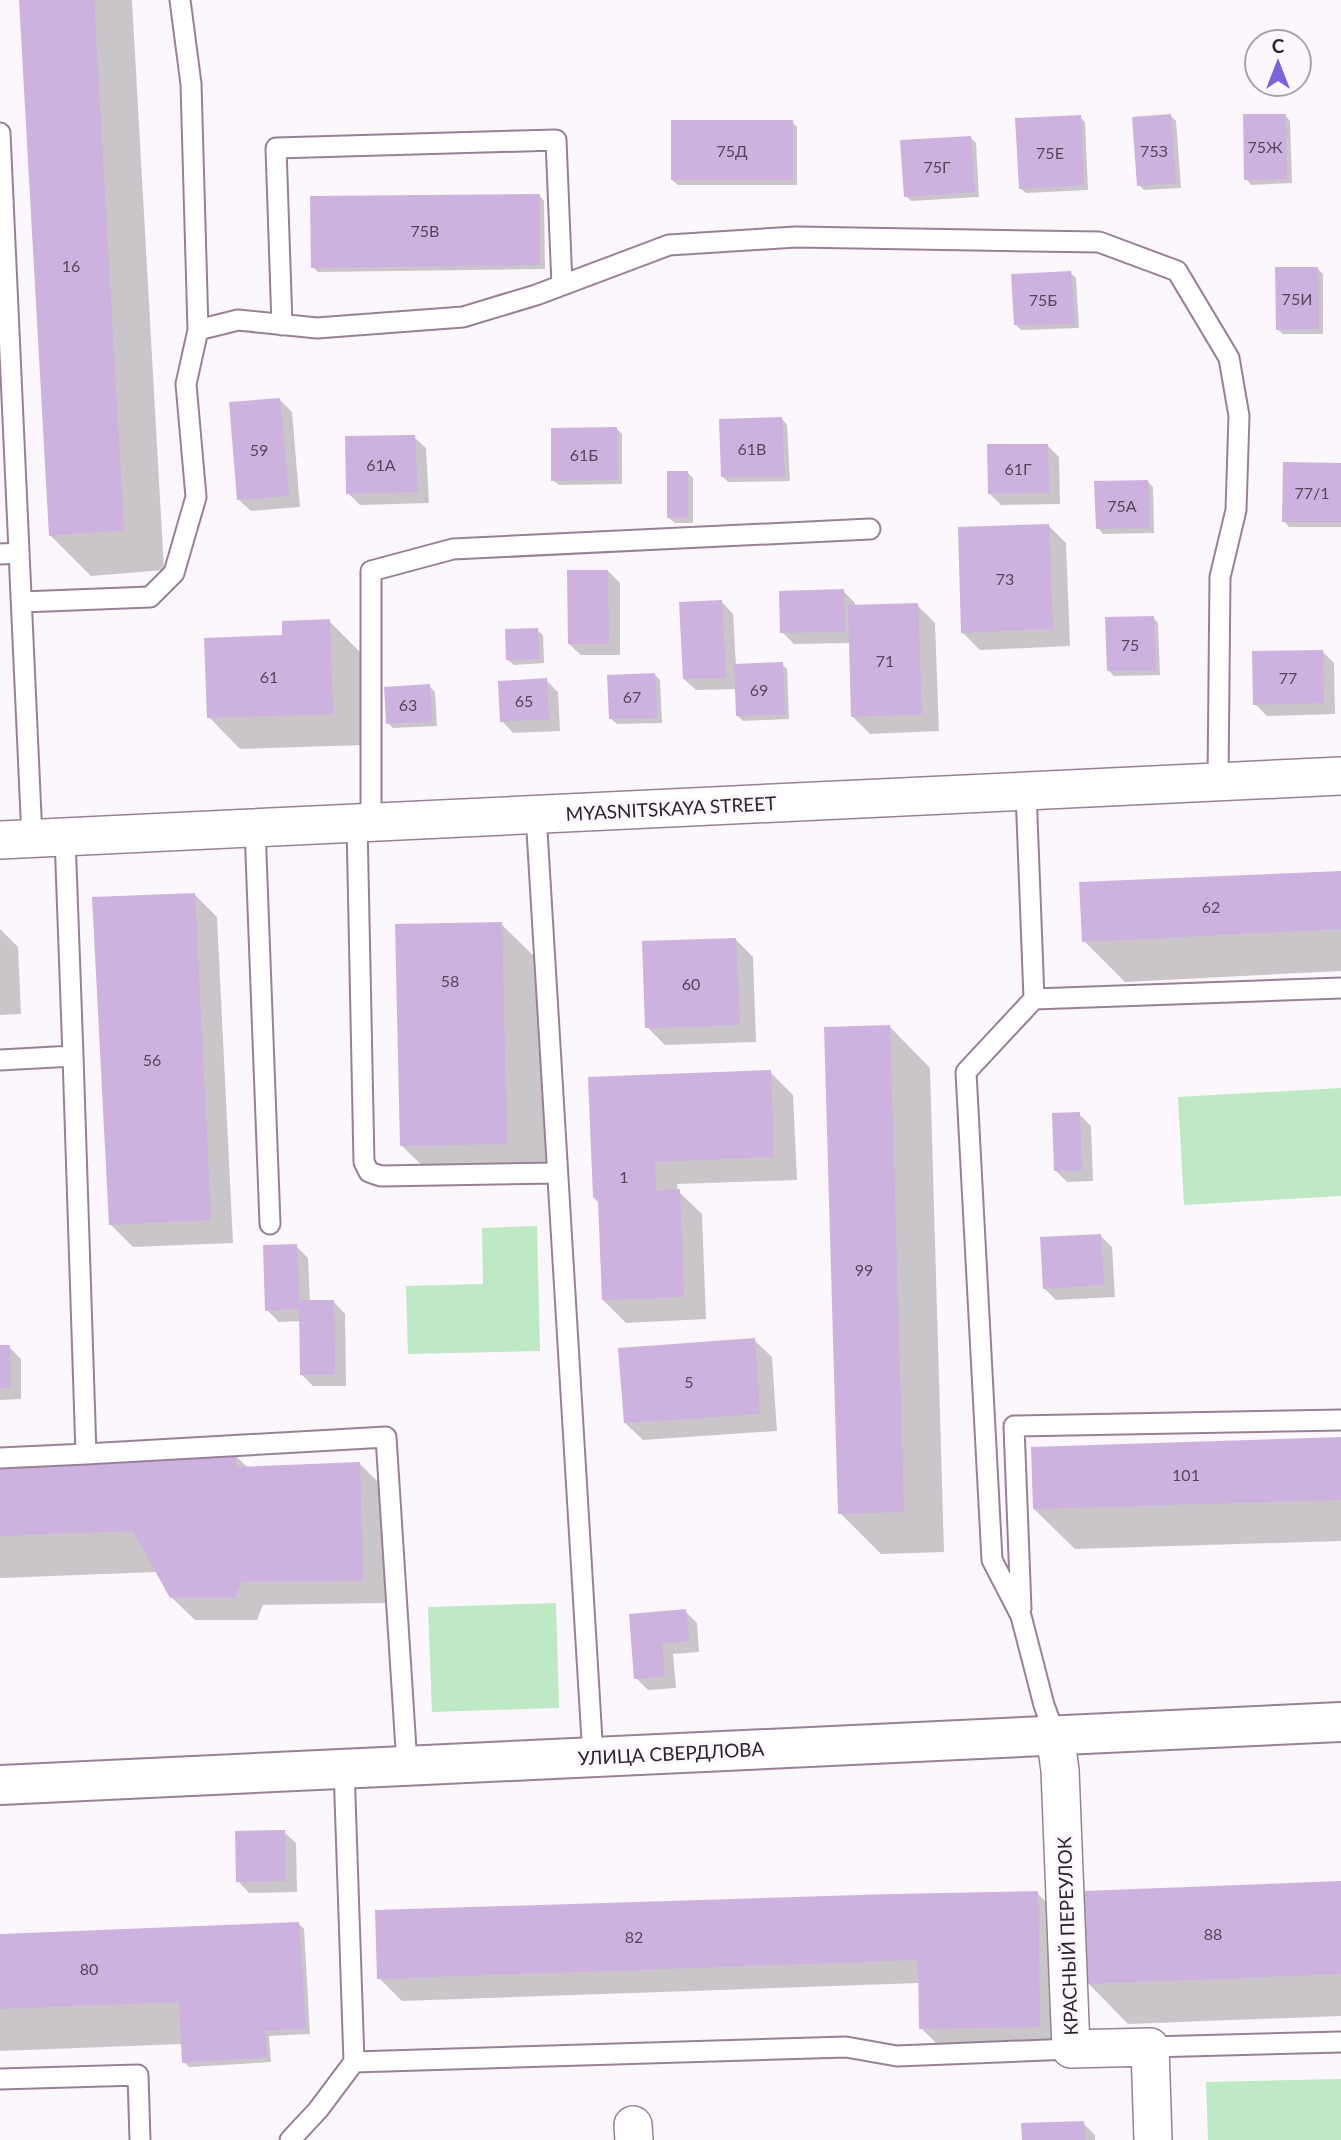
<svg xmlns="http://www.w3.org/2000/svg" width="1341" height="2140" viewBox="0 0 1341 2140" font-family="Lato,sans-serif">
<style>
.green{fill:#bde9c5}
.shadow{fill:#0003}
.building{fill:#cdb2e0}
.lines{fill:none;stroke-linecap:round;stroke-linejoin:round}
.service-casing{stroke:#998097;stroke-width:23}
.minor-casing{stroke:#998097;stroke-width:40}
.tertiary-casing{stroke:#998097;stroke-width:42}
.service{stroke:#fff;stroke-width:19}
.minor{stroke:#fff;stroke-width:37}
.tertiary{stroke:#fff;stroke-width:38}
.labels{text-anchor:middle;dominant-baseline:central;stroke-width:6;stroke-linejoin:round;paint-order:stroke}
.number-label{font-size:16px;fill:#554759}
.street-label{font-size:19px;fill:#2d232c;stroke:#fcf7fc}
</style>
<rect width="100%" height="100%" fill="#fcf7fc"/>
<path class="green" d="M1341,1088V1196L1184,1205L1178,1097Z
M537,1226L540,1351L408,1354L406,1286L483,1284L482,1228Z
M556,1603L559,1708L432,1712L428,1607Z
M1341,2079V2140H1208L1206,2082Z"/>
<path class="shadow" d="M20,0H132L164,570L91,576L50,535Z
M1285,115L1290,121L1292,183L1251,185L1246,179Z
M1171,116L1176,121L1181,188L1144,190L1139,185Z
M1080,117L1085,122L1088,190L1026,193L1020,188Z
M792,122L797,127V185H678L672,180Z
M970,137L976,143L979,197L911,201L906,196Z
M539,195L544,201L545,269L318,272L313,267Z
M1318,269L1323,274V334H1283L1277,329Z
M1071,273L1076,278L1079,328L1021,330L1016,325Z
M280,400L292,412L300,507L251,511L239,500Z
M782,419L787,425L790,481L728,482L722,476Z
M617,429L622,434V484L559,485L553,480Z
M414,437L426,448L429,503L360,505L348,493Z
M1047,445L1059,457L1060,504L1001,505L989,493Z
M1341,464V527H1289L1284,521Z
M687,472L693,478V523H675L669,518Z
M1147,481L1153,487L1154,533L1103,534L1098,528Z
M1048,525L1066,543L1070,646L980,650L962,632Z
M608,571L620,583V655H581L569,644Z
M843,591L855,603V607L917,605L935,623L939,731L870,734L852,716L851,643L794,644L782,632Z
M722,602L733,614L736,666L782,664L787,669L789,719L743,721L737,715V689L696,690L684,679Z
M1153,617L1158,623L1160,675L1114,676L1108,670Z
M329,621L361,653L364,745L240,749L209,717L284,637Z
M537,630L543,635L544,663L514,665L508,660Z
M1322,651L1334,663L1335,714L1267,716L1255,704Z
M655,675L660,680L662,723L617,724L611,719Z
M546,680L558,692L560,731L513,733L502,721Z
M429,686L435,692L437,726L393,728L388,723Z
M1341,873V971L1125,982L1084,941Z
M194,894L217,917L233,1243L133,1247L110,1224Z
M501,924L542,964L547,1184L443,1186L402,1146Z
M0,929L18,947L21,1014L0,1015Z
M736,940L753,957L756,1042L665,1045L647,1027Z
M890,1027L930,1068L944,1552L881,1554L840,1513Z
M770,1072L793,1095L797,1180L677,1184L678,1191L702,1214L706,1319L626,1323L603,1300L600,1202Z
M1079,1114L1091,1126L1093,1181L1067,1182L1056,1171Z
M1100,1235L1112,1247L1115,1297L1056,1300L1044,1288Z
M296,1246L308,1258L310,1302H334L345,1314L346,1386H313L301,1374V1321L279,1322L267,1310Z
M754,1340L772,1357L777,1431L643,1440L625,1423Z
M0,1347H9L21,1359V1399L0,1400Z
M1341,1439V1541L1075,1549L1034,1509Z
M234,1454L248,1468L359,1463L382,1486L385,1603L263,1605L257,1620H195L171,1597L157,1572L0,1578V1471L127,1465Z
M685,1611L697,1623L699,1652L673,1654L676,1688L648,1690L636,1678Z
M284,1832L296,1843L297,1892L249,1893L238,1881Z
M1341,1883V2016L1128,2024L1088,1983Z
M1037,1893L1060,1916L1063,2049L944,2051L921,2028L920,1983L402,2001L379,1978Z
M299,1924L304,1929L310,2034L269,2036L271,2062L189,2067L184,2062L183,2044L0,2051V1936Z
M1083,2123L1095,2135V2140H1024Z"/>
<path class="building" d="M19,0H94L124,530L49,536Z
M1171,114L1176,183L1137,186L1132,117Z
M1243,114H1286L1287,179L1244,180Z
M1081,115L1084,185L1019,189L1015,118Z
M671,120H793V180H671Z
M971,136L975,192L904,197L900,140Z
M540,194V265L311,268L310,196Z
M1275,267H1318L1319,329L1276,330Z
M1071,271L1075,324L1014,325L1011,274Z
M280,398L289,496L237,500L229,402Z
M782,417L785,477H721L719,419Z
M617,427L618,480L551,481V428Z
M415,435L418,492L346,494L345,436Z
M987,444H1048L1049,493L988,494Z
M1283,462L1341,463V522H1282Z
M667,471H688V518H667Z
M1148,480L1150,528L1096,529L1094,481Z
M1049,524L1053,629L961,633L958,527Z
M567,570H608L609,644H568Z
M844,589L845,632L780,633L779,591Z
M722,600L726,678L683,679L679,602Z
M918,603L922,714L851,717L848,605Z
M1154,616L1156,671H1107L1105,617Z
M330,619L333,714L207,718L204,638L282,635V621Z
M538,628L539,659L506,660L505,629Z
M1323,650L1324,703L1253,705L1252,651Z
M783,662L785,714L736,716L734,664Z
M655,673L658,718L609,719L607,675Z
M547,678L549,719L500,722L498,681Z
M430,684L432,721L386,724L384,687Z
M1341,871V929L1082,942L1079,882Z
M195,893L211,1220L109,1225L92,897Z
M502,922L507,1144L400,1146L395,924Z
M736,938L740,1025L645,1028L642,941Z
M890,1025L904,1512L838,1514L824,1027Z
M771,1070L774,1157L655,1162L656,1191L680,1189L684,1297L602,1300L598,1202L593,1197L588,1077Z
M1080,1112L1082,1170L1054,1171L1052,1113Z
M1101,1234L1104,1285L1043,1289L1040,1237Z
M297,1244L299,1300H334L335,1375H300L299,1309L265,1311L263,1245Z
M755,1338L760,1414L624,1423L618,1348Z
M0,1345H10V1388H0Z
M1341,1437V1500L1033,1509L1031,1447Z
M159,1450L235,1453L236,1467L360,1462L363,1581L241,1582L235,1598H170L133,1531L0,1536V1469L127,1463Z
M686,1609L689,1641L662,1643L665,1677L634,1679L629,1614Z
M285,1830L286,1881L236,1882L235,1831Z
M1341,1881V1974L1086,1984L1083,1891Z
M1038,1891L1040,2027L919,2029L918,1960L377,1979L375,1910L892,1894Z
M299,1922L306,2029L265,2031L267,2057L182,2063L179,2002L0,2009V1934Z
M1084,2121L1085,2140H1022L1021,2123Z"/>
<g class="lines">
<defs>
<path id="service" d="M180,0L191,84L198,330
M0,133L32,838
M282,325L276,148L556,140L562,285
M0,554L19,553
M22,602L150,597L174,573L196,497L186,384L198,330L238,320L317,328L463,317L536,295L669,245L796,237L1099,242L1177,271L1229,358L1239,416L1236,510L1220,577L1218,782
M1026,791L1034,999L966,1072L992,1560L1021,1616L1044,1705L1055,1735
M536,814L593,1757
M371,822V571L453,549L870,529
M357,823L364,1162L369,1172L381,1176L557,1173
M255,828L270,1224
M1034,999L1341,988
M0,1060L73,1056L65,837
M86,1454L386,1437L407,1765
M0,1458L86,1454L73,1056
M1021,1609L1014,1426L1341,1420
M1150,2047L1341,2042
M354,2062L846,2047L897,2056L1071,2049
M0,2079L138,2075L140,2140
M290,2140L318,2110L354,2062L344,1768"/>
<path id="minor" d="M0,840L1341,776
M1055,1735L1060,1770L1071,2049L1150,2047L1153,2140
M633,2125L634,2140"/>
<path id="tertiary" d="M0,1785L1341,1722"/>
</defs>
<use href="#service" class="service-casing"/>
<use href="#minor" class="minor-casing"/>
<use href="#tertiary" class="tertiary-casing"/>
<use href="#service" class="service"/>
<use href="#minor" class="minor"/>
<use href="#tertiary" class="tertiary"/>
</g>
<g class="labels">
<g class="number-label">
<text x="1265" y="146">75Ж</text>
<text x="732" y="150">75Д</text>
<text x="1154" y="150">75З</text>
<text x="1050" y="152">75Е</text>
<text x="937" y="166">75Г</text>
<text x="425" y="230">75В</text>
<text x="71" y="265">16</text>
<text x="1297" y="298">75И</text>
<text x="1043" y="299">75Б</text>
<text x="752" y="448">61В</text>
<text x="259" y="449">59</text>
<text x="584" y="454">61Б</text>
<text x="381" y="464">61А</text>
<text x="1018" y="468">61Г</text>
<text x="1312" y="492">77/1</text>
<text x="1122" y="505">75А</text>
<text x="1005" y="578">73</text>
<text x="1130" y="644">75</text>
<text x="885" y="660">71</text>
<text x="269" y="676">61</text>
<text x="1288" y="677">77</text>
<text x="759" y="689">69</text>
<text x="632" y="696">67</text>
<text x="524" y="700">65</text>
<text x="408" y="704">63</text>
<text x="1211" y="906">62</text>
<text x="450" y="980">58</text>
<text x="691" y="983">60</text>
<text x="152" y="1059">56</text>
<text x="624" y="1176">1</text>
<text x="864" y="1269">99</text>
<text x="689" y="1381">5</text>
<text x="1186" y="1474">101</text>
<text x="1213" y="1933">88</text>
<text x="634" y="1936">82</text>
<text x="89" y="1968">80</text>
</g>
<g class="street-label">
<text transform="translate(671 808) rotate(-3)">MYASNITSKAYA STREET</text>
<text transform="translate(671 1753) rotate(-3)">УЛИЦА СВЕРДЛОВА</text>
<text transform="translate(1067 1936) rotate(-92)">КРАСНЫЙ ПЕРЕУЛОК</text>
</g>
</g>
<g transform="translate(1278 63)"><circle r="33" fill="#fcf7fc" stroke="#a9a2a9" stroke-width="2"/>
<path d="M0-5L12 26L0 18L-12 26Z" fill="#7e61dc"/>
<text y="-10" font-size="19" font-weight="bold" text-anchor="middle" fill="#2d232c">С</text>
</g>
</svg>
